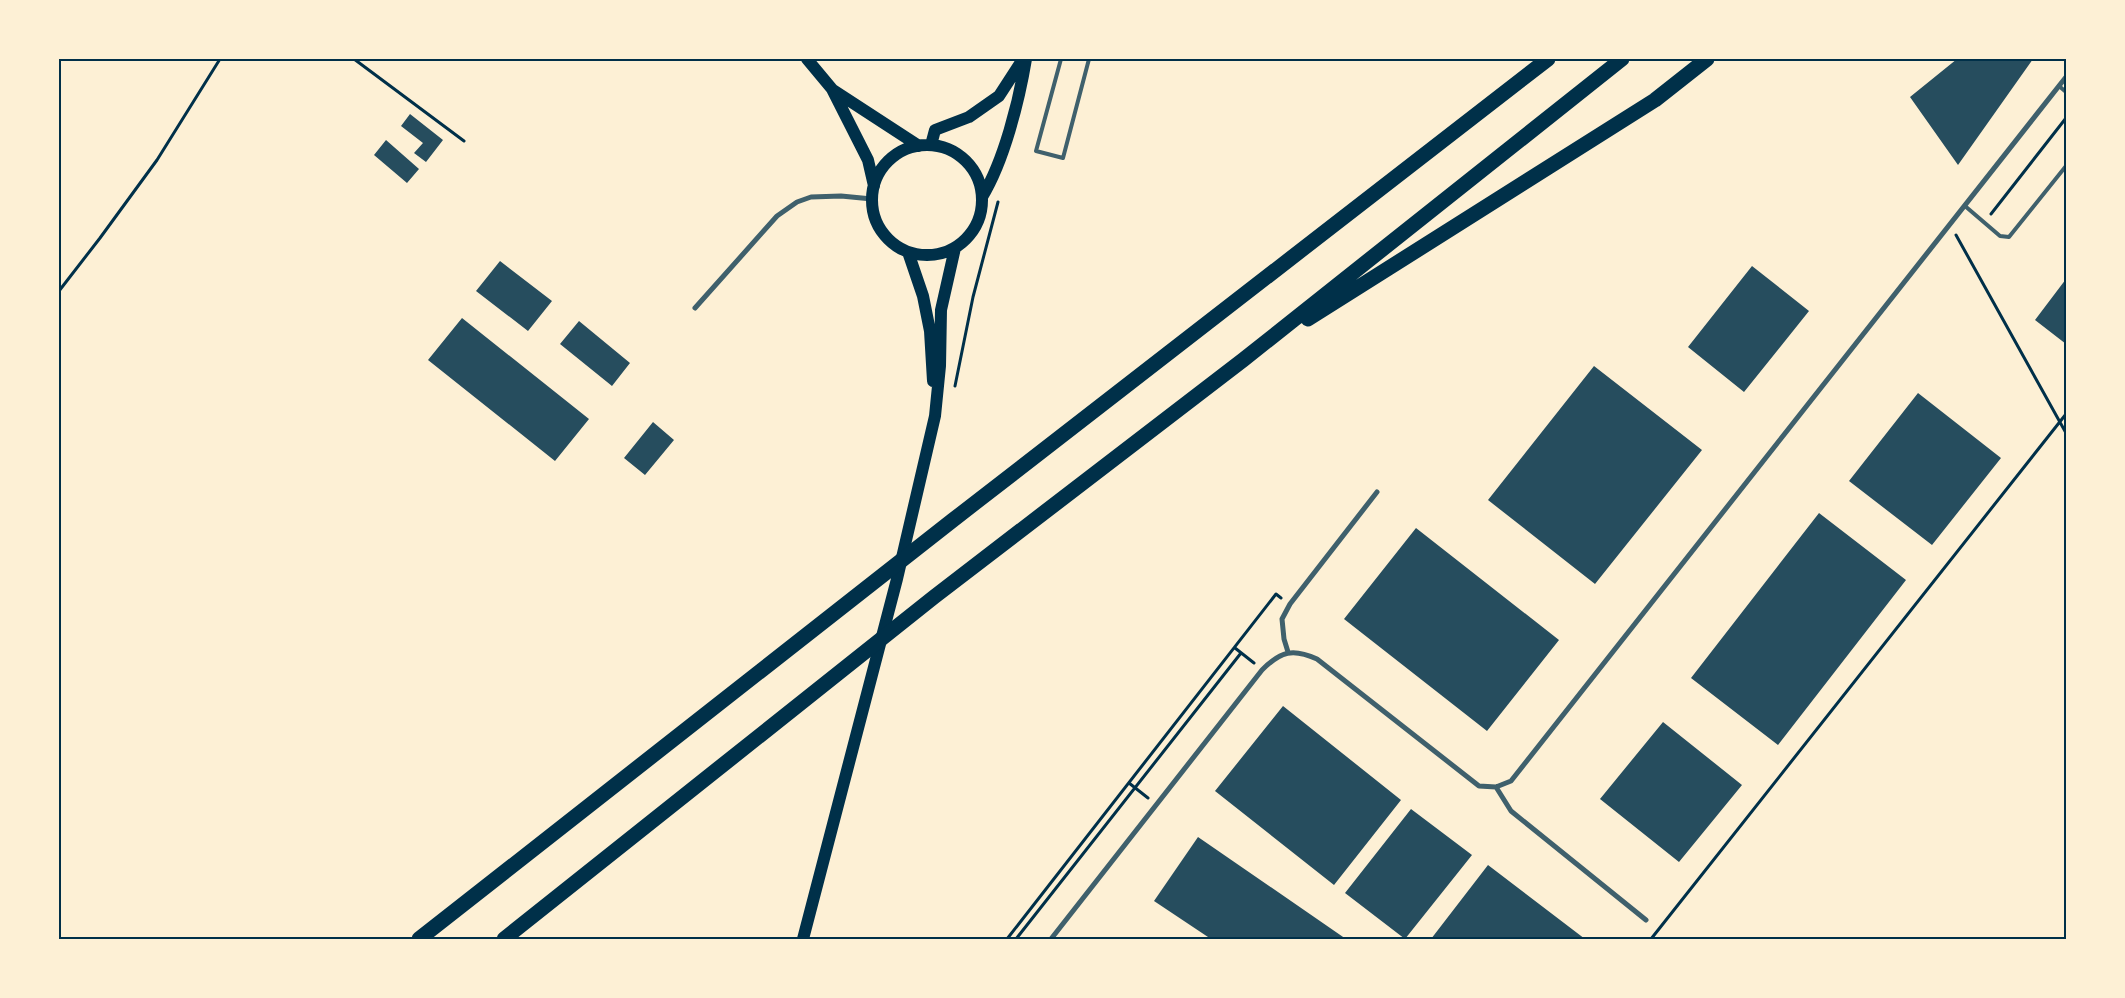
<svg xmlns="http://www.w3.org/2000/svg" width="2125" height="998" viewBox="0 0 2125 998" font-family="Arial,sans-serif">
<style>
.building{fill:#264d5e}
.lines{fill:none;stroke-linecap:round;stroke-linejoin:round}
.path{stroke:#003049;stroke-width:3}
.service{stroke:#3f606c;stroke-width:4}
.minor{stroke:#3f606c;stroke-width:5}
.primary{stroke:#003049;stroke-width:12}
.motorway{stroke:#003049;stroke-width:15}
.neatline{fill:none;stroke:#003049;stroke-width:2}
</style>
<rect width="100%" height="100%" fill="#fdf0d5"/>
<path class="building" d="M1957,59H2033L1958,165L1910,97Z
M410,114L443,140L426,162L414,153L423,143L401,126Z
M386,140L419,169L407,183L374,155Z
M500,261L552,301L528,331L476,291Z
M1752,266L1809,311L1744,392L1688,347Z
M2066,279V344L2035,320Z
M462,318L589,419L555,461L428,360Z
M579,321L630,363L612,386L560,344Z
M1594,366L1702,450L1595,584L1488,500Z
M1918,393L2001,458L1932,545L1849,481Z
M653,422L674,440L645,475L624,458Z
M1819,513L1906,580L1778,745L1691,678Z
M1416,528L1559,640L1487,731L1344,619Z
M1283,706L1401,800L1334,885L1215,791Z
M1663,722L1742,785L1679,862L1600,799Z
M1411,809L1472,855L1405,939L1345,893Z
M1198,837L1346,939H1211L1154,901Z
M1488,865L1585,939H1431Z"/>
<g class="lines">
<path class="path" d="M354,59L464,141
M1991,214L2066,118
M1956,235L2066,433
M59,291L100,238L157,160L220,59
M955,386L973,297L998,202
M1235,648L1254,663
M1129,783L1148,798
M1007,939L1276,594L1281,598
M1016,939L1241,653
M1651,939L2066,414"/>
<path class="service" d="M1061,59L1036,151L1063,158L1089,59
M2059,86L2066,92
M1965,206L2000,236L2009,237L2066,166"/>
<path class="minor" d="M695,308L777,216L797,202L811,197L841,196L872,199
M1288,652L1284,639L1282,619L1290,604L1377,492
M1496,787L1511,811L1646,920
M1051,939L1262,670C1281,651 1293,648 1317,659L1479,786L1496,787L1511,781L2066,77"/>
<path class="primary" d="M807,59L832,89L868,160L874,186
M833,90L919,146
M931,145L935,130L969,117L999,96L1023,59
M872 200a55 55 0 1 1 110 0a55 55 0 1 1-110 0Z
M982,197C1004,161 1019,101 1026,59
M908,252L923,296L930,331L933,381
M803,939L897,579L935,416L940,366L941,310L955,248"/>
<path class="motorway" d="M1308,319L1655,100L1707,59
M419,939L953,520L1548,59
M504,939L934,597L1243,360L1622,59"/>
</g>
<rect width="2125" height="998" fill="none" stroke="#fdf0d5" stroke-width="120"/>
<rect x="60" y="60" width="2005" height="878" class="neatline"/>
</svg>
